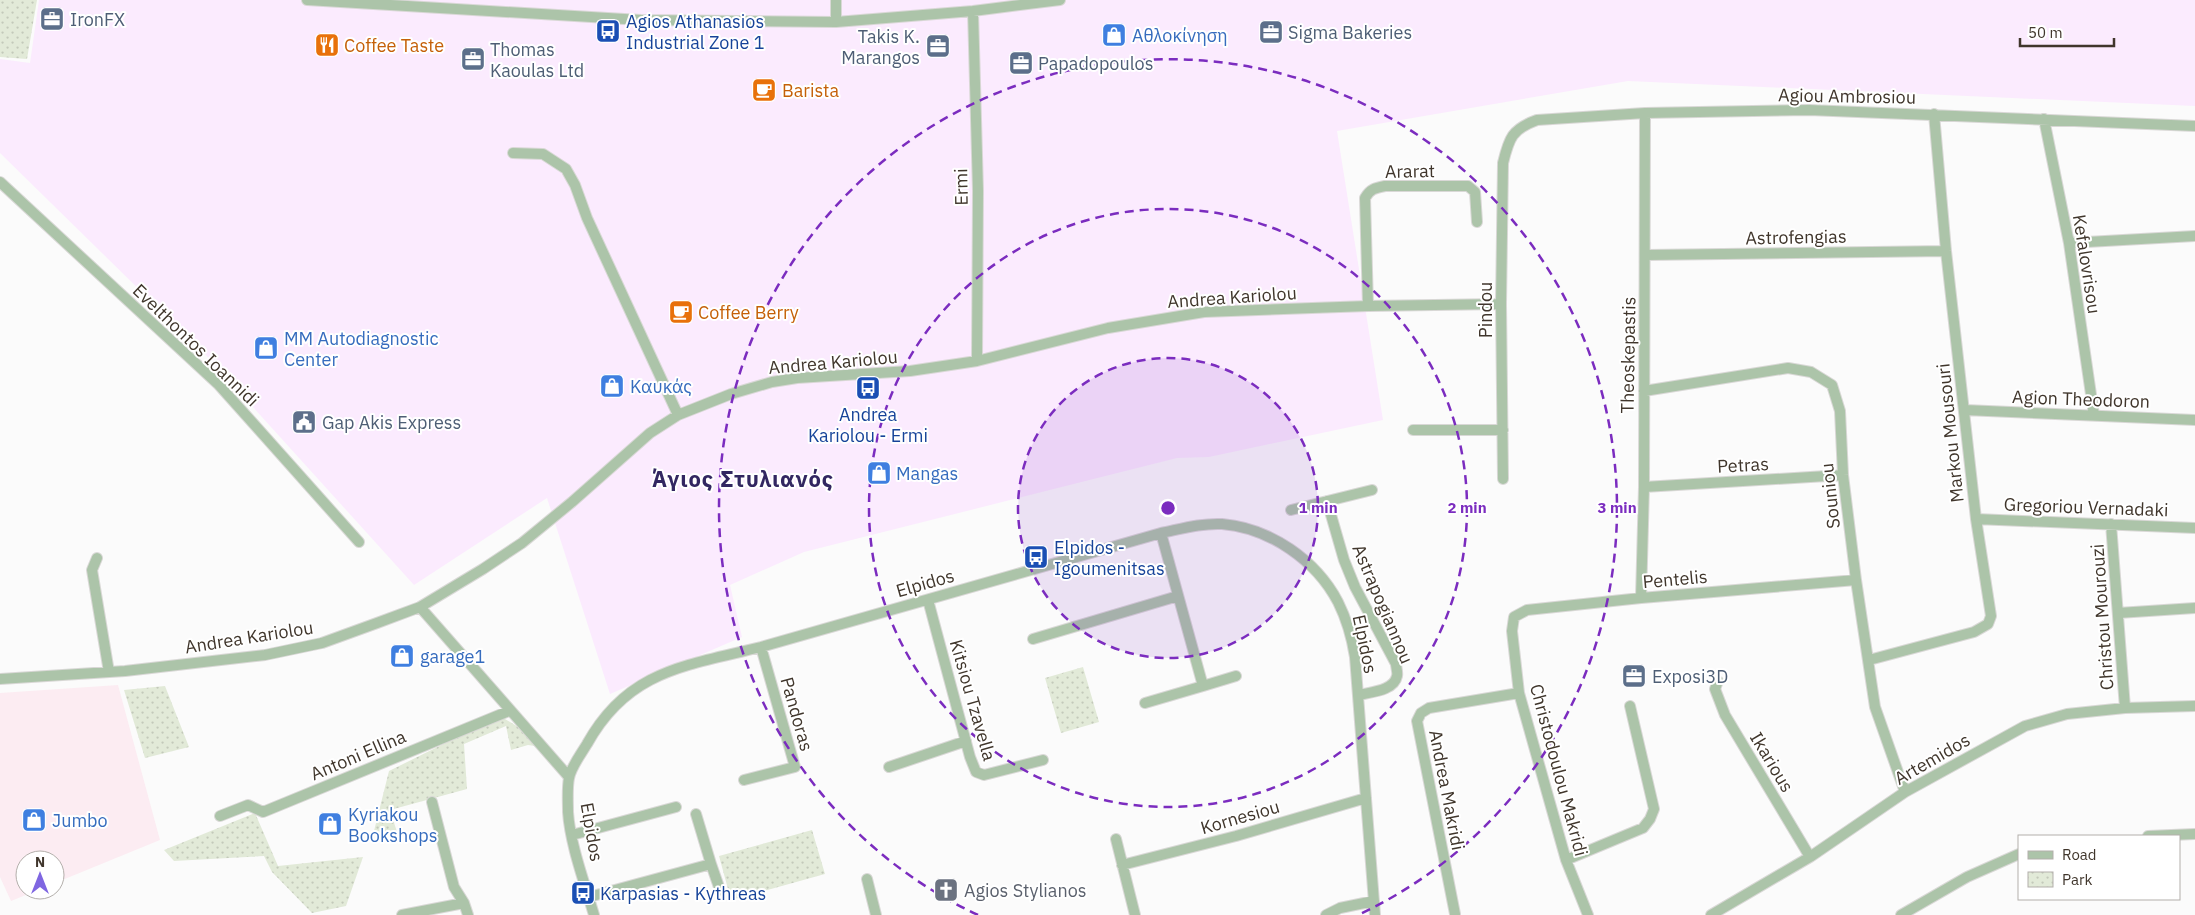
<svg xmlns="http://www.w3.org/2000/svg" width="2195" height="915" viewBox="0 0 2195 915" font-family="'IBM Plex Sans',sans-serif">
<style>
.commercial{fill:#fcecf2}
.industrial{fill:#fbebfe}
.park{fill:url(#park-dots)}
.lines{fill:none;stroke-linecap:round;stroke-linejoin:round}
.minor-casing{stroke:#d9d8d6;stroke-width:12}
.minor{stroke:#acc4a9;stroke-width:10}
.ring{fill:none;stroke:#7b2cbf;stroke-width:2.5;stroke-dasharray:9 6}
.labels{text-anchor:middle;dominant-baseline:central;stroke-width:4;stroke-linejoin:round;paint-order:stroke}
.service-label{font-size:18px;fill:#4e5e75;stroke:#fff;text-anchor:start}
.transit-label{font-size:18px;fill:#164399;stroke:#fff;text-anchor:start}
.shop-label{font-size:18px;fill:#366cbe;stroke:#fff;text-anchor:start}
.food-label{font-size:18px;fill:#c56008;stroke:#fff;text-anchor:start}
.street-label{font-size:18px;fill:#40362c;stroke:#fff}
.worship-label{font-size:18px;fill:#5b616d;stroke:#fff;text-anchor:start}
.district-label{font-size:22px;font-weight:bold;letter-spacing:1px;fill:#322661;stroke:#fff}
.centre{fill:#7b2cbf;stroke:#fff;stroke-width:2.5}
.ring-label{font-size:15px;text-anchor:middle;font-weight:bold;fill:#7b2cbf;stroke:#fff;stroke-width:4;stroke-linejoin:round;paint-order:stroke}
</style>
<defs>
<pattern id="park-dots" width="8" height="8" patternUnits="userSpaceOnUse" patternTransform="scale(1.25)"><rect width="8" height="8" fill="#e2ead8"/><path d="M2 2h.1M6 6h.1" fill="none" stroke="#c3c9ba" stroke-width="1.8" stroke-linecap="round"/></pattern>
</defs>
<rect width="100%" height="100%" fill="#fbfbfb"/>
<path class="commercial" d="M118,685L160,840L55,883V860H25V890H38L11,901L0,877V693Z"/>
<path class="industrial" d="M39,0H2195V106L1628,81L1337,131L1383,420L1209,457L1177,458L804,552L730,585L742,637L610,694L547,498L414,585L205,354L0,153V59L30,63Z"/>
<path class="park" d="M0,0H37L27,59L0,57Z
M1083,667L1099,722L1061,733L1045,678Z
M165,686L189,747L145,758L124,690Z
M500,716L523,730L535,746L528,745L511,750L506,726L464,744L467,789L390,810L397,832L373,835L389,771Z
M255,813L278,866L363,857L346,906L312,913L272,872L264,856L174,861L164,850Z
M812,830L825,874L731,900L719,856Z"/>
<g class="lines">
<defs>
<path id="minor" d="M307,0L641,20L836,22L973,11L1060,0
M973,11L978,191L977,361
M836,22V0
M2044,119L2069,243L2094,415
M513,153L543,154L566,169L575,185L587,218L678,415
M0,182L218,384L359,542
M2069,243L2195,236
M1646,255L1946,251
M1368,306L1365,198C1370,189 1375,188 1385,186H1468L1475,192L1477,222
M1644,391L1788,368L1811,372L1832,385L1840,411L1843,475L1856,580L1875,707L1905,792
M1965,410L2195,420
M1413,430H1503
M1503,479L1501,304L1503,163C1509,138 1512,129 1537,120L1645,113L1809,110L2195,126
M1644,487L1843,475
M1327,501L1344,560L1355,587L1396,664C1396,667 1398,673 1397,676C1394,691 1370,692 1359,695
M1291,510L1372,490
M1976,519L2195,528
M2111,524L2125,708
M1161,533L1203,686L1236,676
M97,558L92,570L109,672
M1641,598L1644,487L1645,113
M928,600L970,757L976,772L984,775L1043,760
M420,607L569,777
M2118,613L2195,608
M1033,639L1178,596
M1869,660L1974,632L1988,624L1991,616L1976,519L1946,251L1934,114
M0,679L125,671L265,655L322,643L377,623L420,607L483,569L522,543L572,502L650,433L678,415L731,394L772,382L797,378L910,371L977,361L1108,328L1204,312L1368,306L1501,304
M1718,681L1715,689L1725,715L1810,857
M1145,703L1203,686
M889,767L966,741
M744,780L795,767L761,647
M432,802L454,887L464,903L468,915
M696,814L711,864
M220,816L248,805L263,812L509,711
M572,835L676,807
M2148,836L2195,834
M1116,839L1135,915
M1566,860L1643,828L1650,819L1654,809L1630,706
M1122,865L1236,836L1366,798
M867,879L876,915
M589,897L711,864L720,890
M1455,914L1417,721L1421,713L1429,708L1519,693
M402,915L464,903
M594,915C585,884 570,844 568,812C568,802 567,788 569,778C571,767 581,754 587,744C628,670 685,666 761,647L1161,533C1181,529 1201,523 1222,524C1270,528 1316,560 1338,602C1347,620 1352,638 1355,657L1375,915
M1326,915L1340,908L1374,901
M1588,915L1566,860L1519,693L1512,631L1514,617L1527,610L1641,598L1856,580
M1711,915L1810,857L1905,792L2025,726L2067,714L2125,708L2195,706
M1901,915L1967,877L2019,854"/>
</defs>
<use href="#minor" class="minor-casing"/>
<use href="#minor" class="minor"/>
</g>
<circle cx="1168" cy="508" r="150" fill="#7b2cbf" fill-opacity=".12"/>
<g class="ring">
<circle cx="1168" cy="508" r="150"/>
<circle cx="1168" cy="508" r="299"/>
<path d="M978 915A449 449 0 1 1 1358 915"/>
</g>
<defs>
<symbol id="office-square" viewBox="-11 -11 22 22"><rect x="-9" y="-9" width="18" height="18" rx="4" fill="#5c6f8a" stroke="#fff"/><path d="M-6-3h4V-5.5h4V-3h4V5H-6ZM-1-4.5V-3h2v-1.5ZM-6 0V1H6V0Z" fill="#fff"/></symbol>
<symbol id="bus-square" viewBox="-11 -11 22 22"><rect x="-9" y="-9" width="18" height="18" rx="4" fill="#1a4fb4" stroke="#fff"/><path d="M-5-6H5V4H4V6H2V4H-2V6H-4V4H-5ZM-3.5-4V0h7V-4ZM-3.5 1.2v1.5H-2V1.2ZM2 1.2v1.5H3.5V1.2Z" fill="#fff"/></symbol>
<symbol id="shop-square" viewBox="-11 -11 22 22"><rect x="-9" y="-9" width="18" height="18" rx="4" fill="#3f7fe0" stroke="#fff"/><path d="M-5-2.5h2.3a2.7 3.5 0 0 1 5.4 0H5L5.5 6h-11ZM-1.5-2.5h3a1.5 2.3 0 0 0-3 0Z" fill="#fff"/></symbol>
<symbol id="restaurant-square" viewBox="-11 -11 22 22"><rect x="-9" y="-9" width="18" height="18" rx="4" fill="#e8710a" stroke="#fff"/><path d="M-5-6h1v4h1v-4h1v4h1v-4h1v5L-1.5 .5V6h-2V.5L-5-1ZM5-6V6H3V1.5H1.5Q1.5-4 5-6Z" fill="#fff"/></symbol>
<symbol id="cafe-square" viewBox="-11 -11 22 22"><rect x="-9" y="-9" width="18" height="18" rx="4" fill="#e8710a" stroke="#fff"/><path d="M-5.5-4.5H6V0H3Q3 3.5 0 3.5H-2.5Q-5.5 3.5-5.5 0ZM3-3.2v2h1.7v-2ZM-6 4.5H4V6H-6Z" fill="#fff"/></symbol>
<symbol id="civic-square" viewBox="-11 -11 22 22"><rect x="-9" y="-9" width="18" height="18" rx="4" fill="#5c6f8a" stroke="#fff"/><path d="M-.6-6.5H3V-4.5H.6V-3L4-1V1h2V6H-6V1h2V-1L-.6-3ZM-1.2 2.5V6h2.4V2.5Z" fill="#fff"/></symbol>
<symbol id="church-square" viewBox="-11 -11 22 22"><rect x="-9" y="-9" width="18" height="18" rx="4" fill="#6b7280" stroke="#fff"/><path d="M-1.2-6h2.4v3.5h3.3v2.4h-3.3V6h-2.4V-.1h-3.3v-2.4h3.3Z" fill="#fff"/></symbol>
</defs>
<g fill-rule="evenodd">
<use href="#office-square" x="38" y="5" width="28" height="28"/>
<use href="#bus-square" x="594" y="17" width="28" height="28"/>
<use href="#office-square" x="1257" y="18" width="28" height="28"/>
<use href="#shop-square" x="1100" y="21" width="28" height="28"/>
<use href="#restaurant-square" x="313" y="31" width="28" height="28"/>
<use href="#office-square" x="924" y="32" width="28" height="28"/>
<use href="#office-square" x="459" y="45" width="28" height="28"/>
<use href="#office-square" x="1007" y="49" width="28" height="28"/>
<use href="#cafe-square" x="750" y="76" width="28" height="28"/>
<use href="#cafe-square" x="667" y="298" width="28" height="28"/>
<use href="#shop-square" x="252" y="334" width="28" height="28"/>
<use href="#shop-square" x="598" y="372" width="28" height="28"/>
<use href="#bus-square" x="854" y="374" width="28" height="28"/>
<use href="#civic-square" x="290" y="408" width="28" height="28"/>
<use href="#shop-square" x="865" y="459" width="28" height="28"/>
<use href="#bus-square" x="1022" y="543" width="28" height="28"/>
<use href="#shop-square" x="388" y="642" width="28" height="28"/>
<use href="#office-square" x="1620" y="662" width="28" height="28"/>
<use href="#shop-square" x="20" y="806" width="28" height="28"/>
<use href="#shop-square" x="316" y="810" width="28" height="28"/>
<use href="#church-square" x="932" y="876" width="28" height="28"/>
<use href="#bus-square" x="569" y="879" width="28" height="28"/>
</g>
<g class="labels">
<g class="service-label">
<text x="70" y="19">IronFX</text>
<text x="1288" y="32">Sigma Bakeries</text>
<text x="920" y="36" text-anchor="end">Takis K.<tspan x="920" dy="21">Marangos</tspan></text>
<text x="490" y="49">Thomas<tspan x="490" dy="21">Kaoulas Ltd</tspan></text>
<text x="1038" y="63">Papadopoulos</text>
<text x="322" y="422">Gap Akis Express</text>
<text x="1652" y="676">Exposi3D</text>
</g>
<g class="transit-label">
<text x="626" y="21">Agios Athanasios<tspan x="626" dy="21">Industrial Zone 1</tspan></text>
<text x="868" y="414" text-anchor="middle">Andrea<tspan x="868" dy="21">Kariolou - Ermi</tspan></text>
<text x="1054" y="547">Elpidos -<tspan x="1054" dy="21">Igoumenitsas</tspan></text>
<text x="600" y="893">Karpasias - Kythreas</text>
</g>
<g class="shop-label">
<text x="1132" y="35">Αθλοκίνηση</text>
<text x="284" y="338">MM Autodiagnostic<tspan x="284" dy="21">Center</tspan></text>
<text x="630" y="386">Καυκάς</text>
<text x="896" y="473">Mangas</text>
<text x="420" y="656">garage1</text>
<text x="348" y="814">Kyriakou<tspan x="348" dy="21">Bookshops</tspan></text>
<text x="52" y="820">Jumbo</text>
</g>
<g class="food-label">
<text x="344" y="45">Coffee Taste</text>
<text x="782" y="90">Barista</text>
<text x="698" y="312">Coffee Berry</text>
</g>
<g class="street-label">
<text transform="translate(1847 96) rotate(1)">Agiou Ambrosiou</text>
<text transform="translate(1410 171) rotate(-1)">Ararat</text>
<text transform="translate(961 187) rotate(-91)">Ermi</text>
<text transform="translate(1796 237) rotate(-1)">Astrofengias</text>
<text transform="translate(2087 264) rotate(81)">Kefalovrisou</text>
<text transform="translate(1232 297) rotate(-4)">Andrea Kariolou</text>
<text transform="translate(1485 310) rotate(-90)">Pindou</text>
<text transform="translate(196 345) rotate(44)">Evelthontos Ioannidi</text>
<text transform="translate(1628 355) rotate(-89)">Theoskepastis</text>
<text transform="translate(833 362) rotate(-5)">Andrea Kariolou</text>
<text transform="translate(2081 399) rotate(2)">Agion Theodoron</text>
<text transform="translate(1950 433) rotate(-96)">Markou Mousouri</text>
<text transform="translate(1743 465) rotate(-3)">Petras</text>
<text transform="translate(1830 496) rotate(-96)">Souniou</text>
<text transform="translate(2086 507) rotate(2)">Gregoriou Vernadaki</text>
<text transform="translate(1675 579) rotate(-5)">Pentelis</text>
<text transform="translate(925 583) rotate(-16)">Elpidos</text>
<text transform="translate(1383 604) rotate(67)">Astrapogiannou</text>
<text transform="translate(2102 617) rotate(-94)">Christou Mourouzi</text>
<text transform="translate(249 637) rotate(-9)">Andrea Kariolou</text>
<text transform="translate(1365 644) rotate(78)">Elpidos</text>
<text transform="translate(973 700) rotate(74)">Kitsiou Tzavella</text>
<text transform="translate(797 714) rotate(74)">Pandoras</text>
<text transform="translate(358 755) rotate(-23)">Antoni Ellina</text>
<text transform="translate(1932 759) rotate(-30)">Artemidos</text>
<text transform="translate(1772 762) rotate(59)">Ikarious</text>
<text transform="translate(1559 770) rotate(75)">Christodoulou Makridi</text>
<text transform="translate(1447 790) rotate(79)">Andrea Makridi</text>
<text transform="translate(1240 817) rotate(-16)">Kornesiou</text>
<text transform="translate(592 832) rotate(80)">Elpidos</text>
</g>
<g class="worship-label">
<text x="964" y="890">Agios Stylianos</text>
</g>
<g class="district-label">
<text x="743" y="478">Άγιος Στυλιανός</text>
</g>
</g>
<circle cx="1168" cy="508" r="8" class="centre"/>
<g class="ring-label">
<text x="1318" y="513">1 min</text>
<text x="1467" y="513">2 min</text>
<text x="1617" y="513">3 min</text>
</g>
<rect x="2018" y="835" width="162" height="65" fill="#ffffff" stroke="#b3afab"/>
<rect x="2028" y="851" width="25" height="8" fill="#acc4a9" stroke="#b3afab"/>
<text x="2062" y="860" font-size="15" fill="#40362c">Road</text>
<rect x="2028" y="872" width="25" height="15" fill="url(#park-dots)" stroke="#b3afab"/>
<text x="2062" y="885" font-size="15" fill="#40362c">Park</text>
<g transform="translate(40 875)"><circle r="24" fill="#ffffff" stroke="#b3afab"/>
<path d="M0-4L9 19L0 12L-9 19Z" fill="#7f66e1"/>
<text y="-8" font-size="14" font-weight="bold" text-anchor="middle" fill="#40362c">N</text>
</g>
<path d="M2020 38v8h94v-8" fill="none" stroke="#40362c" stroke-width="2.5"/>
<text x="2028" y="38" font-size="15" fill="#40362c" stroke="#ffffff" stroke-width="4" paint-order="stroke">50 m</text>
</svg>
